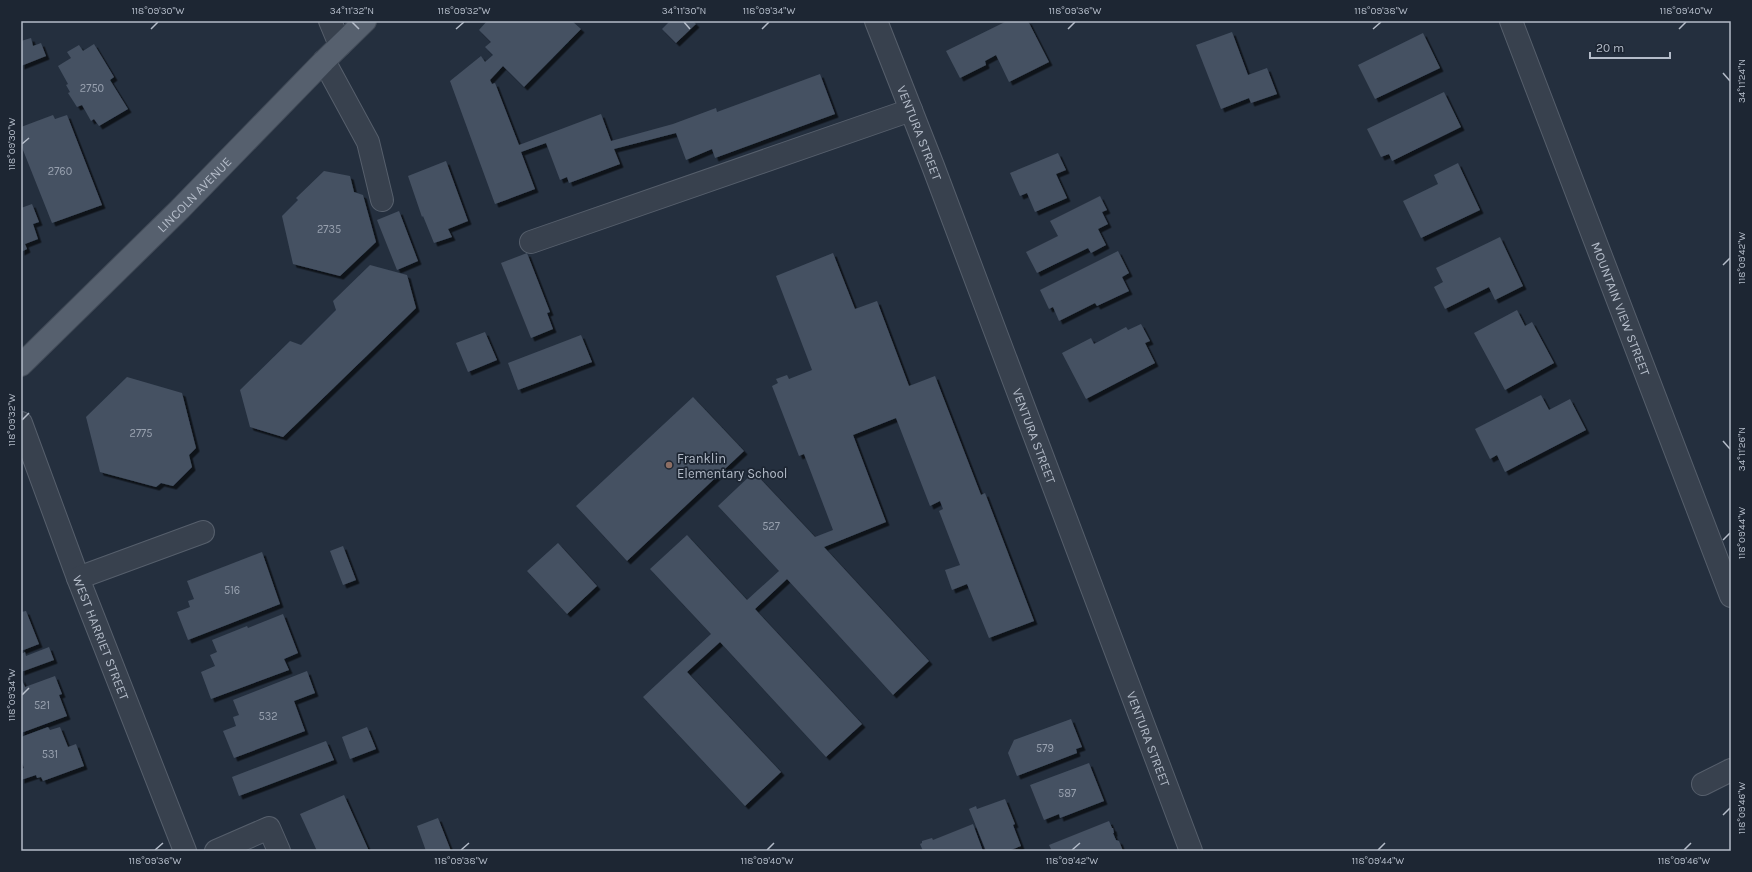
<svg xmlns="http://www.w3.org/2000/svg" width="1752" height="872" viewBox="0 0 1752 872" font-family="Karla,sans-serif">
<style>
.building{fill:#455162;filter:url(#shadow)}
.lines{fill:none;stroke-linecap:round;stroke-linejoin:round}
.minor-casing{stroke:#565f6c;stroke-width:24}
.major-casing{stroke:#414a57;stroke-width:24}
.minor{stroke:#38414e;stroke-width:22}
.major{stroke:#56606e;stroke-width:22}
.ticks{fill:none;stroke:#b4bcc9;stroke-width:1.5}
.education-dot{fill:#8d6e63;stroke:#1d2633;stroke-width:1.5}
.labels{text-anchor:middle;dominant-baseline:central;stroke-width:3.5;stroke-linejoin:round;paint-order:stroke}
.number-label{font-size:11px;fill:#98a1af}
.street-label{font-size:13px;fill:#b4bcc9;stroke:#1d2633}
.poi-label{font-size:13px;fill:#b4bcc9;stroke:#1d2633;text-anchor:start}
.neatline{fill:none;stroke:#b4bcc9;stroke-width:1.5}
.ticks-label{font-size:10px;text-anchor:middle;fill:#b4bcc9}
</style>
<defs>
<filter id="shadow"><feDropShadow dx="3.5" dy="3.5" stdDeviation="0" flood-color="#0009"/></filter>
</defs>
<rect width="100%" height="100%" fill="#242f3e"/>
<path class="building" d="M487,21H572L581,29L524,87L503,66L490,80L492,84L495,83L519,145L601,114L611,141L673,124L716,108L717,112L820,74L835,114L715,158L712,149L686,160L676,133L614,149L620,164L569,183L567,177L560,180L546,143L521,152L535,189L495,204L450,81L481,56L485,62L493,55L485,47L491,42L479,30Z
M670,21H693L696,24L676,43L662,29Z
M1007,21H1028L1049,62L1009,82L996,55L985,61L986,65L960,78L946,51Z
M1232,32L1248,75L1267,68L1277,94L1251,103L1249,98L1221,109L1196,45Z
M1423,33L1440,68L1375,99L1358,65Z
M31,38L33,46L41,43L46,56L21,66V41Z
M94,44L114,77L110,80L128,109L99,126L94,119L91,121L82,105L77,107L68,93L70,92L66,85L68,84L58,66L71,58L67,52L79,45L83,51Z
M1444,92L1461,127L1392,161L1389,154L1381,157L1367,129Z
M53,115L55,119L67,115L102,205L52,223L21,145V127Z
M1058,153L1066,170L1056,174L1067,198L1035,212L1027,193L1020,196L1010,173Z
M446,161L468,221L448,229L452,237L434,243L423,216L422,217L408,176Z
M1458,163L1480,210L1421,238L1403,201L1438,184L1434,175Z
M324,171L350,176L354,192L363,195L376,242L340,276L293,264L282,216L298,200L296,198Z
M1100,196L1107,210L1102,212L1108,224L1098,229L1106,245L1091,253L1088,248L1037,273L1026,252L1058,236L1050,221Z
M32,204L39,222L33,224L38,239L25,244L27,249L21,252V208Z
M399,211L418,261L397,270L377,220Z
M1500,237L1523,286L1495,300L1489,287L1445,309L1434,287L1443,282L1436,268Z
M1118,251L1129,273L1122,277L1129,291L1097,306L1095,303L1059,321L1053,307L1049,309L1040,290Z
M527,253L550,312L547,313L553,329L531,338L501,263Z
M833,253L855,309L877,301L909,386L935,376L981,495L985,493L1034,621L989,638L967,584L952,590L945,570L960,565L939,511L943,509L940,501L930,506L896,418L853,435L886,522L824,547L929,661L893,695L787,579L755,609L862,724L826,757L720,642L687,672L781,772L745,806L643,697L711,634L650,569L687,535L747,600L779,571L718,506L754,472L815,537L833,530L804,454L799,456L772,386L778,383L776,379L787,375L789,379L812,370L776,276Z
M370,265L407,275L416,308L283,437L250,427L240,390L290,341L301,345L336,310L333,301Z
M1517,310L1525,326L1532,322L1554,363L1505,390L1474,333Z
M1141,324L1150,341L1145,343L1155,363L1086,399L1062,353L1091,338L1094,344L1126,327L1128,330Z
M485,332L497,360L468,372L456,343Z
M581,335L592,362L518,390L508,363Z
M127,377L182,393L196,448L189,455L192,467L173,486L161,483L156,487L100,472L86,417Z
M1541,395L1549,410L1570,399L1586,430L1505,472L1497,455L1490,459L1475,429Z
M693,397L744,451L627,561L576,506Z
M558,543L597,586L567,614L527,571Z
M343,546L356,580L343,585L330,551Z
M262,552L280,604L188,640L177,612L190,607L188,601L194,599L187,581Z
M26,611L39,644L21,651V612Z
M283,614L298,653L284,659L289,670L211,699L201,672L215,666L210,655L217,652L212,640L247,626L248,628Z
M49,647L54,660L21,672V654L25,652L26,656Z
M307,671L315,693L294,701L305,731L234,758L223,731L236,726L233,717L239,715L233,700Z
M55,676L62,694L59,695L67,716L21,733V678L25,687Z
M1071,719L1082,747L1076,749L1077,753L1017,776L1008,753L1014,740Z
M48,727L50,730L60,727L68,747L76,744L84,766L43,781L41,777L37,778L36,775L21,780V769L24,768L21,760V737Z
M367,727L376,749L350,759L342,737Z
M326,741L334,760L239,796L232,777Z
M1089,763L1104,801L1060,818L1059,814L1044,820L1030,785Z
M344,795L369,851H317L300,814Z
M1005,799L1015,824L1013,825L1021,846L1008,851H986L969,809L976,806L977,809Z
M438,818L451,851H426L417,826Z
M1109,821L1112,828H1113L1114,833H1113L1116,840L1119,841L1123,851H1052L1049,845Z
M973,824L983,851H923L920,844L922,843V841L932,838L933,840Z"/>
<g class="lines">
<defs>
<g id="minor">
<path d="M330,21L340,45"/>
<path id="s1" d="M876,21L933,166L1191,851"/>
<path id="s2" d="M1511,21L1731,596"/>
<path d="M324,61L368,142L382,200"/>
<path d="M531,242L911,110"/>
<path id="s3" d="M21,423L78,578L185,851"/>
<path d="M78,578L203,532"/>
<path d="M1703,784L1731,770"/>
<path d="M216,851L269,828L279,851"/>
</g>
<g id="major">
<path id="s4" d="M21,365L180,209L324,61L365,21"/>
</g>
</defs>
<use href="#minor" class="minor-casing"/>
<use href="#major" class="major-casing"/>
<use href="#minor" class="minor"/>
<use href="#major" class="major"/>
</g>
<path class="ticks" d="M352,22L359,29M684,22L690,29M151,29L158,22M456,29L464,22M762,29L769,22M1068,29L1075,22M1373,29L1381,22M1679,29L1686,22M1723,73L1730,81M22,144L29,138M1723,265L1730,258M22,420L29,413M1723,441L1730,449M1723,540L1730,533M22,695L29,688M1723,815L1730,808M155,850L163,843M461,850L469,843M767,850L774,843M1072,850L1080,843M1378,850L1385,843M1684,850L1691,843"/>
<circle class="education-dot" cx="669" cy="465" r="4"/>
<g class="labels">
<g class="number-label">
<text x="92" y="88">2750</text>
<text x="60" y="171">2760</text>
<text x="329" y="229">2735</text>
<text x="141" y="433">2775</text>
<text x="771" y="526">527</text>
<text x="232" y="590">516</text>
<text x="42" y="705">521</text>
<text x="268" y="716">532</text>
<text x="1045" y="748">579</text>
<text x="50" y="754">531</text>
<text x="1067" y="793">587</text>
</g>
<g class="street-label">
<text stroke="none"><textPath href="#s1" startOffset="120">VENTURA STREET</textPath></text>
<text stroke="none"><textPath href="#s4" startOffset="243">LINCOLN AVENUE</textPath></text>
<text stroke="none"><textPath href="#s2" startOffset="308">MOUNTAIN VIEW STREET</textPath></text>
<text stroke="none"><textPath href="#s1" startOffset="444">VENTURA STREET</textPath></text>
<text stroke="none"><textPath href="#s3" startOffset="229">WEST HARRIET STREET</textPath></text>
<text stroke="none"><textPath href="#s1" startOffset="768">VENTURA STREET</textPath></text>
</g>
<g class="poi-label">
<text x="677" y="458">Franklin<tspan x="677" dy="15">Elementary School</tspan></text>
</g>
</g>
<rect width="1752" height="872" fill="none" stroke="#1d2633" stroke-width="44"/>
<path d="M1590 52v6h80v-6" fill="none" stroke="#b4bcc9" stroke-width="2"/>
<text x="1596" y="52" font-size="12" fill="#b4bcc9" stroke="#1d2633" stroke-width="3" paint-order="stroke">20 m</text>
<rect x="22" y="22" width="1708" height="828" class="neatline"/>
<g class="ticks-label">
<text x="158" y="14">118°09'30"W</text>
<text x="352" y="14">34°11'32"N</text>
<text x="464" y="14">118°09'32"W</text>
<text x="684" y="14">34°11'30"N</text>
<text x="769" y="14">118°09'34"W</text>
<text x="1075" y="14">118°09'36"W</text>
<text x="1381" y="14">118°09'38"W</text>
<text x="1686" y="14">118°09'40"W</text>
<text transform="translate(1741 81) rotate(-90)" y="4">34°11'24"N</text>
<text transform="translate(11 144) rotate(-90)" y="4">118°09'30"W</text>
<text transform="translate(1741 258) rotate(-90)" y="4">118°09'42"W</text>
<text transform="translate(11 420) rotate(-90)" y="4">118°09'32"W</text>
<text transform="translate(1741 449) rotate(-90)" y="4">34°11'26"N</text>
<text transform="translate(1741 533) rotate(-90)" y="4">118°09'44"W</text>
<text transform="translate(11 695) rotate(-90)" y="4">118°09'34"W</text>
<text transform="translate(1741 808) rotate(-90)" y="4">118°09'46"W</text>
<text x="155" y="864">118°09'36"W</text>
<text x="461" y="864">118°09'38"W</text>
<text x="767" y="864">118°09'40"W</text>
<text x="1072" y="864">118°09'42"W</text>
<text x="1378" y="864">118°09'44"W</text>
<text x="1684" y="864">118°09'46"W</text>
</g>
</svg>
